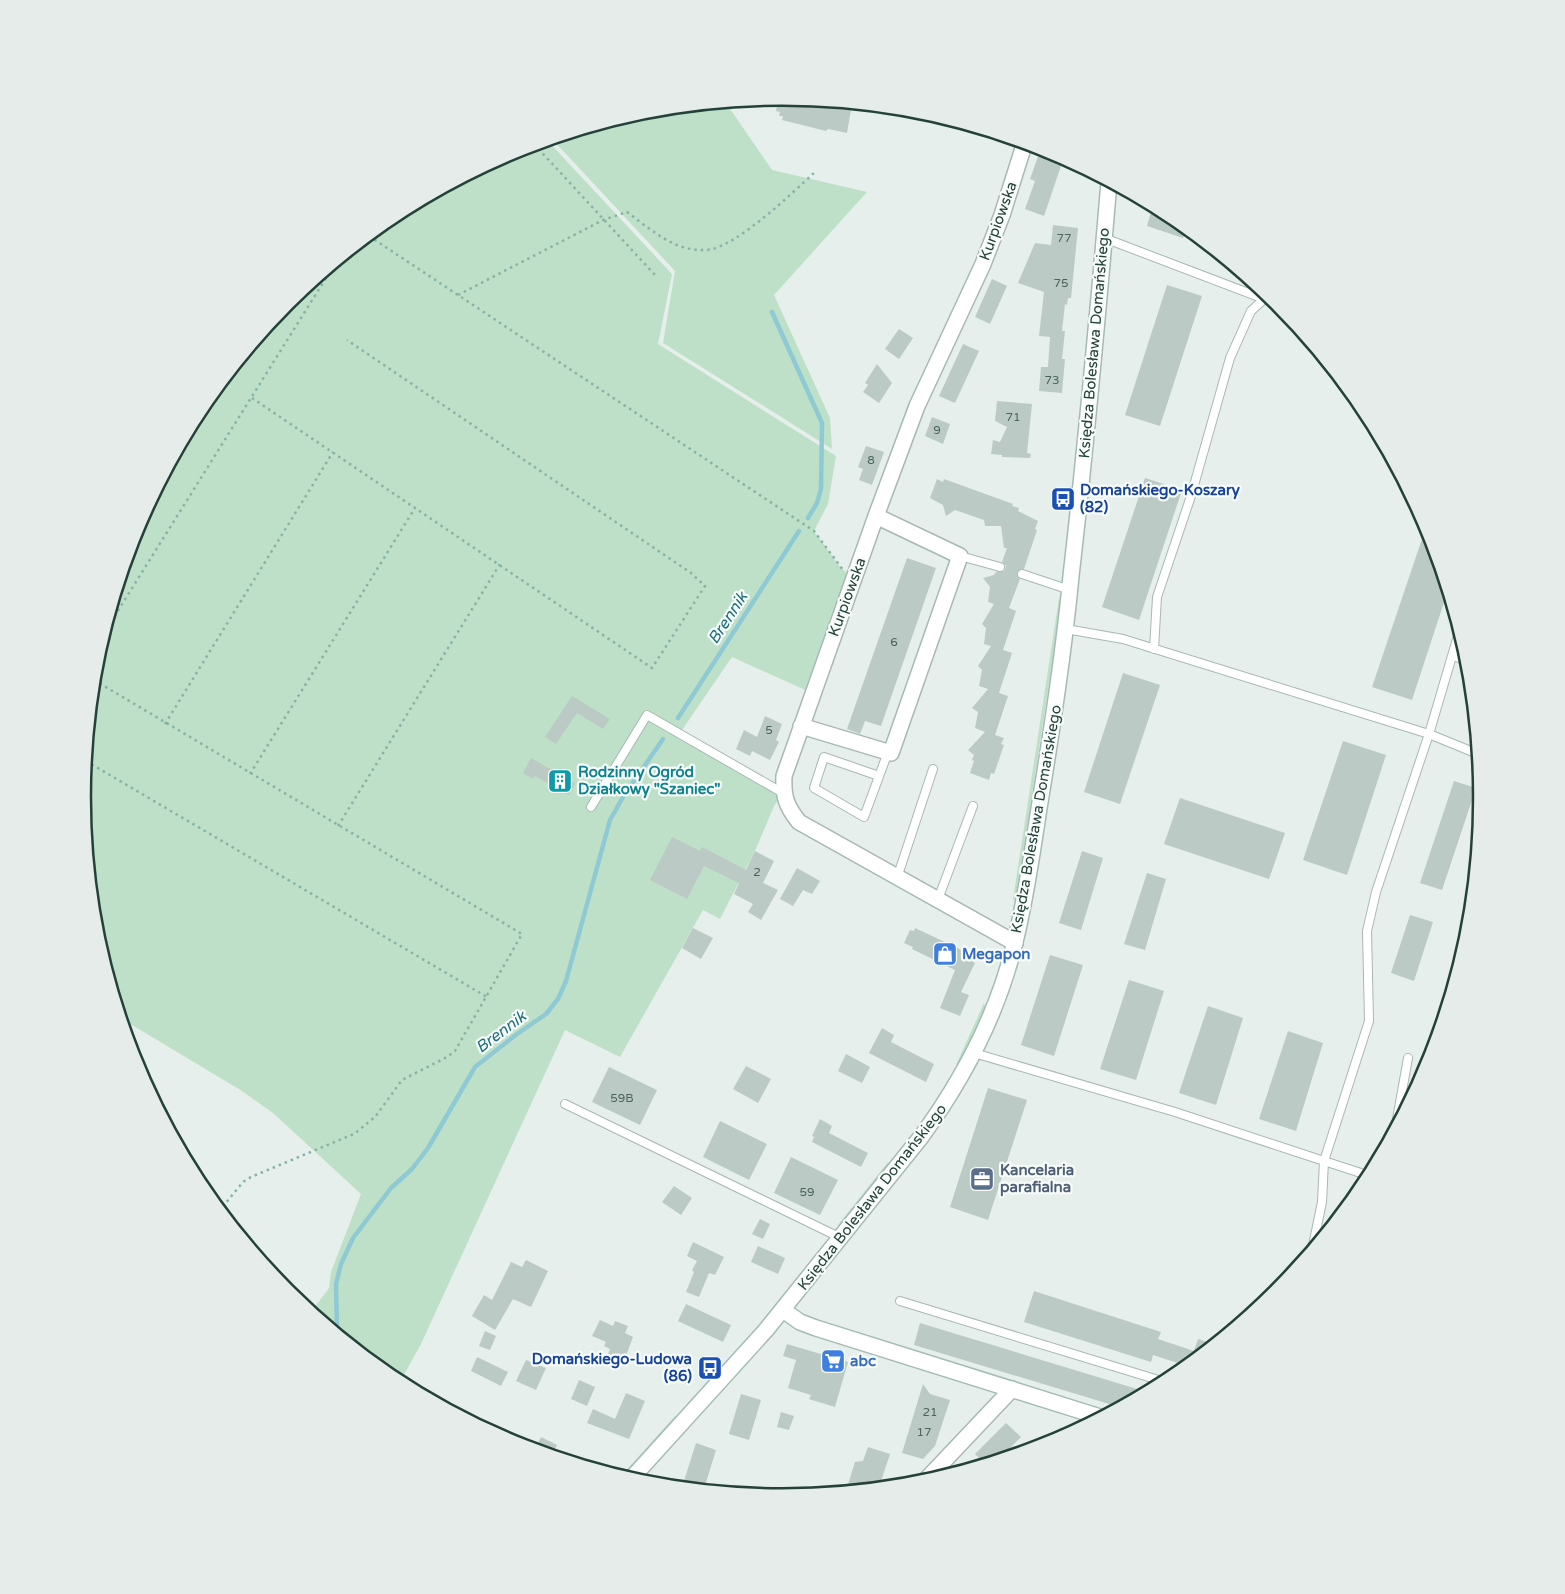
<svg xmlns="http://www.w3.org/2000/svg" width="1565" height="1594" viewBox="0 0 1565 1594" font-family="'Varela Round',sans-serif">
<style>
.green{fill:#bfe0c8}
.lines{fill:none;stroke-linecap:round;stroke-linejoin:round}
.stream{stroke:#8ec9d4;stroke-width:4.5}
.building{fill:#bbcac4}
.lane-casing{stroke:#a8b8b2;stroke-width:10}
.street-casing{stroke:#a8b8b2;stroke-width:18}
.secondary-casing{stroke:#a4bbb3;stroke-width:18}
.path{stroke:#86b3a5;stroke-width:2.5;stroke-dasharray:2.5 4;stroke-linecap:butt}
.lane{stroke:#fff;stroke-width:8}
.street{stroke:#fff;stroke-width:15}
.secondary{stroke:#fff;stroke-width:15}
.labels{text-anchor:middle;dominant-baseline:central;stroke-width:4.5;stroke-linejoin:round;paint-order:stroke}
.number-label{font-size:12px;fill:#4a645c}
.street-label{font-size:15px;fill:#24423a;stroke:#f7fbf9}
.transit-label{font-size:15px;font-weight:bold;fill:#164399;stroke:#f7fbf9;text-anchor:start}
.culture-label{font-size:15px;font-weight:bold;fill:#0d838f;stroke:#f7fbf9;text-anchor:start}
.shop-label{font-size:15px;font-weight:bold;fill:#366cbe;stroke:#f7fbf9;text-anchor:start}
.service-label{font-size:15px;font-weight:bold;fill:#4e5e75;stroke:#f7fbf9;text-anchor:start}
.water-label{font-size:16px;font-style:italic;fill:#1c6f80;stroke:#f7fbf9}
.rim{fill:none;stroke:#24423a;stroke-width:2.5}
</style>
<rect width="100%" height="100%" fill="#e6efeb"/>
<path class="green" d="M726,103L772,170L867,192L774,295L830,418L832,449L663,343L675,271L552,139L646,110Z
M547,140L672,274L658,344L836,456L828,504L814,531L841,568L854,578L812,693L732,657L680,733L783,793L774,806L755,851L720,919L703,910L620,1057L565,1030L421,1344L400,1382L311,1312L329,1288L331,1272L361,1194L273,1113L242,1091L122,1019L96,933L83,797L96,660L136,529L201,408L288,302L394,215L515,150Z
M1059,598L1061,605L1016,900H1013Z
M984,1003L986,1007L960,1064L956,1065Z
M888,1162L889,1165L843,1224L838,1225Z
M675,1416L677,1418L624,1477L621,1476Z"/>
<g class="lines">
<path class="stream" d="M772,312L822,423L821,489L817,503L808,518
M678,718L799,531
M337,1332L336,1284L341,1264L353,1238L391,1188L412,1169L428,1148L475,1067L517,1034L546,1014L558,999L566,981L610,820L623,797L663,739"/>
</g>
<path class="building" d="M779,97L852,104L847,133L828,129L826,131L782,120L783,116H779L780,112L776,111Z
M1041,148L1064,157L1044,216L1025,209L1035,181L1030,179Z
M1153,205L1172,215L1186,227L1183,238L1147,226Z
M1053,225L1078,228L1071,298H1068L1067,305L1065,304L1062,331H1065L1062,359H1065L1062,393L1039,391L1041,367H1048L1050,337L1039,336L1044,292L1018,283L1035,243L1051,245Z
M992,279L1007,286L990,324L975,317Z
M1167,285L1202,296L1160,426L1125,415Z
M899,329L913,338L899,359L885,349Z
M963,344L979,351L955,403L939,396Z
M877,364L892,383L879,403L863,392L868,385L865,383Z
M997,401L1032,404L1027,453L1031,454L1030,458L1002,457V455L991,454L993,440L1000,442L1007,427L995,421Z
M932,417L950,424L943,444L925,436Z
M866,446L884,452L872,485L859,480L863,469L858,467Z
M1145,478L1182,490L1139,620L1102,607Z
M937,479L943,482L944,479L1013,504L1012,506L1019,508L1018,511L1038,521L1035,529L1037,530L1024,569L1017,572L1020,579L1009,608L1016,611L1003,650L1012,653L999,693L1008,696L995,735L1004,738L1001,744L1004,745L994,774L991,773L989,780L970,773L974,761L972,760L974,755L968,750L985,732L975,728L978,712L972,708L988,689L979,686L982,670L978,666L991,646L984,644L986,628L982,624L994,604L988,602L990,587L983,578L994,575L996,572L1004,571L1006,566L1002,562L1007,548H1004L1001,526H985L984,520L955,510L946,516L943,505L930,498Z
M1427,524L1448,590L1412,700L1372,687Z
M907,558L936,568L881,726L865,721L860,734L847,729Z
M1123,673L1160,685L1120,804L1084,792Z
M572,696L610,719L603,729L577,713L556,744L545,737Z
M765,716L782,724L776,740L779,742L770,760L752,751L750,756L736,749L744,730L757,737Z
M1343,741L1386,755L1347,875L1303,860Z
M531,758L575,783L569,795L535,776L533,779L523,773Z
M1454,781L1476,788L1442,890L1420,883Z
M1180,798L1285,833L1269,879L1164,844Z
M672,837L700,851L702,847L746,870L755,851L774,861L763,883L778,890L761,920L748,912L753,904L734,894L739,883L704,866L687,899L650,880Z
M1082,851L1103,858L1081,930L1059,923Z
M797,868L820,881L812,894L803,890L793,906L780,899Z
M1147,873L1166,879L1145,950L1124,944Z
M1410,915L1433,922L1414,981L1391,973Z
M693,928L713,938L701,959L682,948Z
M915,928L968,953L966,958L975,963L961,992L969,995L960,1016L940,1008L955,970L912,949L913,947L904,943L910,930L914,931Z
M1050,955L1083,965L1054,1056L1021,1045Z
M1129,980L1164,991L1136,1080L1100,1069Z
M1208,1006L1243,1018L1216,1105L1179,1093Z
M882,1028L894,1035L891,1042L934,1064L926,1082L869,1053Z
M1288,1031L1323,1043L1296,1131L1259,1119Z
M846,1054L870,1067L862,1083L838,1071Z
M746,1066L771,1079L758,1103L733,1089Z
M609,1067L657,1090L640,1125L592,1102Z
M988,1088L1027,1100L988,1220L950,1207Z
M820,1119L832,1126L829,1133L868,1153L861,1167L812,1142L814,1137L812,1136Z
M720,1121L767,1144L749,1180L703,1157Z
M791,1157L838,1180L820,1215L774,1193Z
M674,1186L692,1198L681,1215L662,1202Z
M760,1219L770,1224L763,1239L752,1234Z
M693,1242L724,1257L715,1275L709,1273L699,1297L686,1292L694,1272L692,1270L697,1261L687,1256Z
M758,1246L785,1258L778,1274L751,1262Z
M526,1260L548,1271L531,1307L513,1299L495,1330L472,1316L484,1295L492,1300L511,1262L522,1267Z
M1034,1291L1161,1332L1158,1339L1194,1351L1198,1339L1214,1344L1187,1366L1153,1355L1151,1362L1024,1322Z
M686,1304L731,1325L723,1342L678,1321Z
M600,1320L613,1326L615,1321L628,1326L625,1333L633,1337L624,1361L608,1354L610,1349L604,1346L606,1342L592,1336Z
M920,1323L1147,1392L1119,1407L914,1345Z
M485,1331L496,1336L490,1350L479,1346Z
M787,1344L848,1362L835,1407L809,1399L811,1395L788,1388L796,1360L783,1356Z
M477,1357L508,1372L501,1386L471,1371Z
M526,1360L546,1368L536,1390L516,1381Z
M579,1380L595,1387L587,1406L571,1399Z
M923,1384L930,1394L950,1400L935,1446L923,1459L902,1453Z
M626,1393L645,1401L629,1439L587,1423L593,1409L615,1419Z
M741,1394L761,1400L749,1440L729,1434Z
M781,1412L794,1416L789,1430L777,1427Z
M1006,1423L1021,1437L999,1459L985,1464L975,1454Z
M541,1437L557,1445L552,1455L535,1450Z
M696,1443L716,1450L704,1489L683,1484Z
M868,1447L890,1454L879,1487L846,1491L855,1462L863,1461Z"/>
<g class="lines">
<defs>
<path id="lane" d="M1104,238L1280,305
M960,556L1000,567
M1022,574L1070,590
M1460,629L1429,734L1478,754
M1154,649L1157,597L1191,496L1230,358L1251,311L1264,299
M1452,656L1469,661
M879,776L824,757L814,788L864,817L888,752
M591,807L647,715L783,793
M897,878L933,769
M937,902L973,806
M974,1053L1175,1112L1324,1161L1369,1021L1367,931L1376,892L1429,734L1123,639L1066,629
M565,1104L841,1238
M1395,1130L1408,1058
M1312,1250L1322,1202L1324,1161L1370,1176
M900,1301L1165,1382"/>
<path id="street" d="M801,726L891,753L960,556L876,516
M1015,943L799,822C786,806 783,796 784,776L876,516L917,406L983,264L1002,215L1025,142
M924,1482L1012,1389"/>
<path id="secondary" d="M783,1310L800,1322L816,1328L1100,1417
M631,1479L766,1330L921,1137C964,1078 998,1013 1015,942C1027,894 1033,845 1041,796C1053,723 1064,650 1071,576C1086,445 1098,313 1109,182"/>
</defs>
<use href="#lane" class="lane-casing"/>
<use href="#street" class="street-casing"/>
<use href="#secondary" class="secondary-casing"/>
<path class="path" d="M534,144L655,275
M369,236L814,531L843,570
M458,295L603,220L627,212C650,229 675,252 706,250C736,248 792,193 815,172
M252,398L652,668L705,586L691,573L347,340
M104,633L336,262
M94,680L522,934L455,1051L447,1057L402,1080L375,1117L354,1134L251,1177L243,1182L220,1210
M165,724L333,452
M86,761L487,997
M250,774L415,508
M338,826L500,564"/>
<use href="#lane" class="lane"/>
<use href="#street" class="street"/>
<use href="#secondary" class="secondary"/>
</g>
<defs>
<symbol id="bus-square" viewBox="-11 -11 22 22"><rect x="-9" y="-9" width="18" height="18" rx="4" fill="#1a4fb4" stroke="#f7fbf9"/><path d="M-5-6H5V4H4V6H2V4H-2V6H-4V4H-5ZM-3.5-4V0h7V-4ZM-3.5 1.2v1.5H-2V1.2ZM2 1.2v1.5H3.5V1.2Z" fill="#fff"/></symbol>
<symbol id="building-square" viewBox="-11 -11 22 22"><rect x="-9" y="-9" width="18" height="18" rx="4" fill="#0f9aa8" stroke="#f7fbf9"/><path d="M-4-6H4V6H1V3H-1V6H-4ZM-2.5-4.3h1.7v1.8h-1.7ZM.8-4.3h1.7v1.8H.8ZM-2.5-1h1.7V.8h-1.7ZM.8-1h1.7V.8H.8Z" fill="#fff"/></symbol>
<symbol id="shop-square" viewBox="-11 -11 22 22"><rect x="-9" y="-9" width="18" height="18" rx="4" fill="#3f7fe0" stroke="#f7fbf9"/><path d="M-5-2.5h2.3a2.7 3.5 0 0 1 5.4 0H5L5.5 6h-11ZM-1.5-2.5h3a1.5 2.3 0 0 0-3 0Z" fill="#fff"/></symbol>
<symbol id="office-square" viewBox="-11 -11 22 22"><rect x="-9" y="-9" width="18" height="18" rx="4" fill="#5c6f8a" stroke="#f7fbf9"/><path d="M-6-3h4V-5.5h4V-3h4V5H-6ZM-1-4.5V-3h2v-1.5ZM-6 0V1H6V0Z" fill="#fff"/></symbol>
<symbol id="supermarket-square" viewBox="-11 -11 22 22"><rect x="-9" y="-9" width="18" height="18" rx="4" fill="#3f7fe0" stroke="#f7fbf9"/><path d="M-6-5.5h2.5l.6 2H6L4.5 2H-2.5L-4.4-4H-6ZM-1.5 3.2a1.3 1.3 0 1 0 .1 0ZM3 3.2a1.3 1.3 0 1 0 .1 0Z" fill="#fff"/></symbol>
</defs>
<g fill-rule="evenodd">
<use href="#bus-square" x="1049" y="485" width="28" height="28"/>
<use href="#building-square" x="546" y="767" width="28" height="28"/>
<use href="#shop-square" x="931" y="940" width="28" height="28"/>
<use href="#office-square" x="968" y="1165" width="28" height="28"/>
<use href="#supermarket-square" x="819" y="1347" width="28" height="28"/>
<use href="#bus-square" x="696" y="1354" width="28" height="28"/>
</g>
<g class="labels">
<g class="number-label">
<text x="1064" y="238">77</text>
<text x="1061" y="283">75</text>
<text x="1052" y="380">73</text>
<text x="1013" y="417">71</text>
<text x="937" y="430">9</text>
<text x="871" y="460">8</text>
<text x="894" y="642">6</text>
<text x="769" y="730">5</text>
<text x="757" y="872">2</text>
<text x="622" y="1098">59B</text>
<text x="807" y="1192">59</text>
<text x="930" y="1412">21</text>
<text x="924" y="1432">17</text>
</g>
<g class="street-label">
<text transform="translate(998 221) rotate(-70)">Kurpiowska</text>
<text transform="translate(1094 343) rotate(-85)">Księdza Bolesława Domańskiego</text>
<text transform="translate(847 597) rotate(-70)">Kurpiowska</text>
<text transform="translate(1036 819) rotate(-80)">Księdza Bolesława Domańskiego</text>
<text transform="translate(872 1197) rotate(-52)">Księdza Bolesława Domańskiego</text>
</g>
<g class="transit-label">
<text x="1080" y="490">Domańskiego-Koszary<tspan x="1080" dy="17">(82)</tspan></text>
<text x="692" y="1359" text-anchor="end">Domańskiego-Ludowa<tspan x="692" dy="17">(86)</tspan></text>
</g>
<g class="culture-label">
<text x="578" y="772">Rodzinny Ogród<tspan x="578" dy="17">Działkowy "Szaniec"</tspan></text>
</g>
<g class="shop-label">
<text x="962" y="954">Megapon</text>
<text x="850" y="1361">abc</text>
</g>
<g class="service-label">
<text x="1000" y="1170">Kancelaria<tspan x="1000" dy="17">parafialna</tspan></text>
</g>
<g class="water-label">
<text transform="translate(728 618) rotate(-57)">Brennik</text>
<text transform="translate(501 1032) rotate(-37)">Brennik</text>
</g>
</g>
<path d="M0 0H1565V1594H0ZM91 797a691 691 0 1 1 1382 0a691 691 0 1 1-1382 0Z" fill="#e6ecea" fill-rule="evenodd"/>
<path class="rim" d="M91 797a691 691 0 1 1 1382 0a691 691 0 1 1-1382 0Z"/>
</svg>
